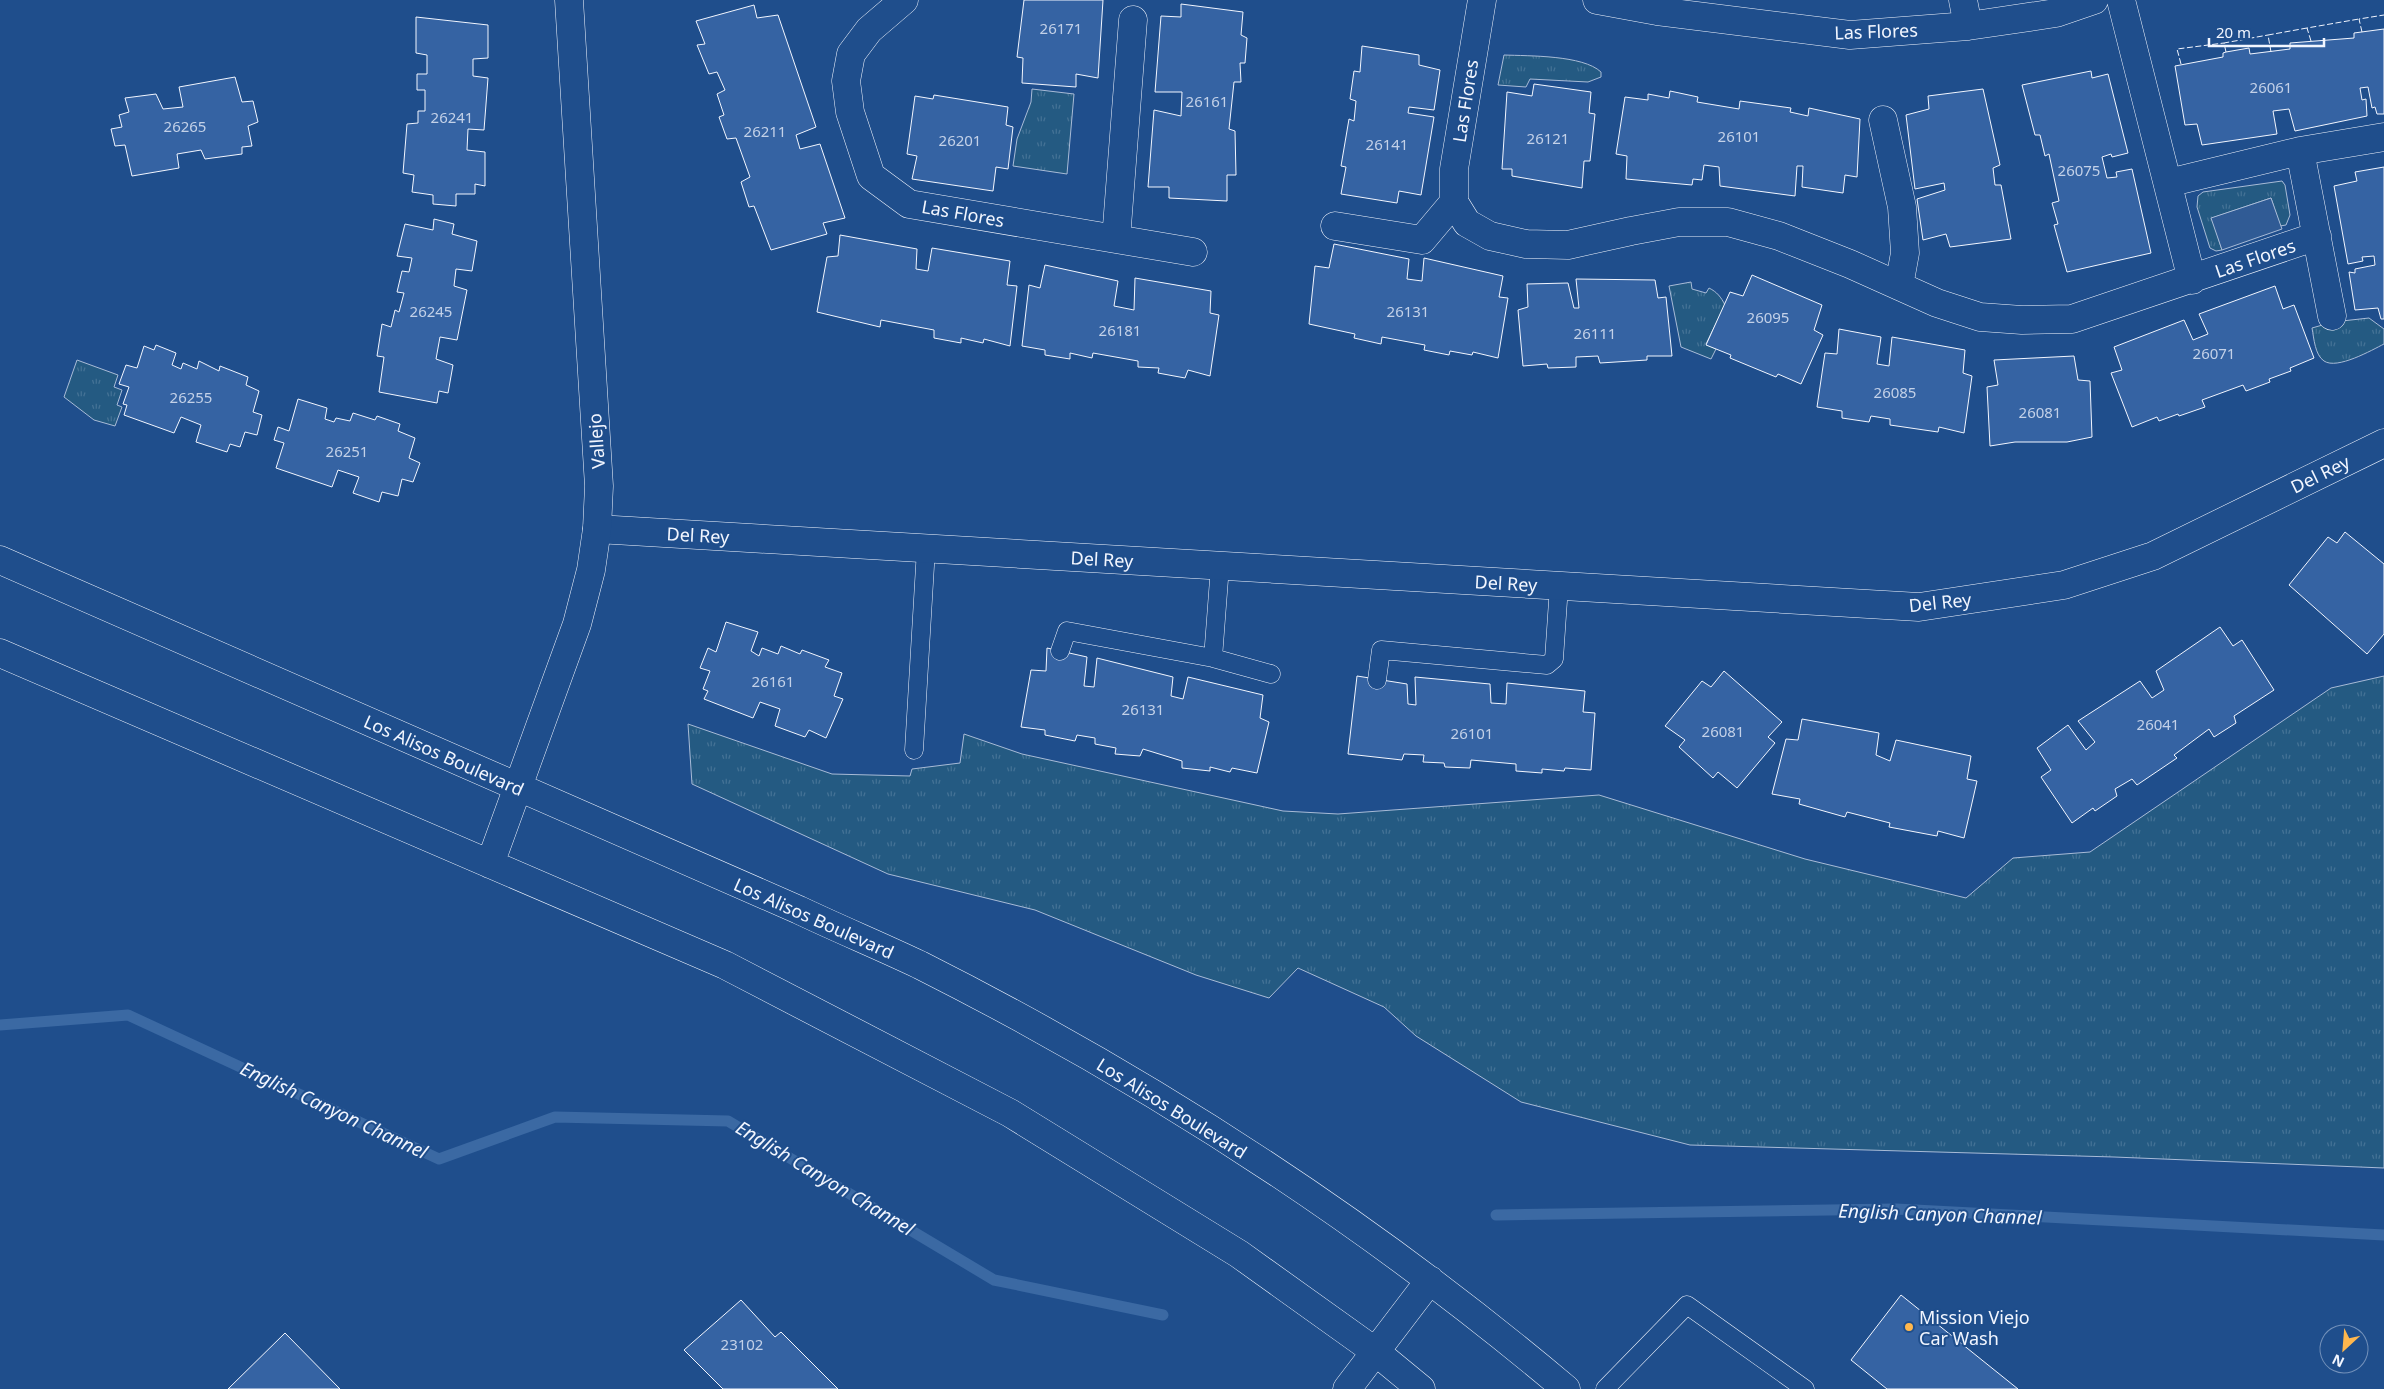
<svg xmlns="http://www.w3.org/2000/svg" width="2384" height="1389" viewBox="0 0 2384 1389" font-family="'Noto Sans',sans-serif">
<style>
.grass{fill:url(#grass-tufts);stroke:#a8bbd7}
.parking{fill:#305b95;stroke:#a8bbd7}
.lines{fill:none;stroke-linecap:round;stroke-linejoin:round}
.stream{stroke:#3b69a3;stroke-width:11}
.building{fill:#3563a3;stroke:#f2f6ff}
.lane-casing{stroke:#f2f6ff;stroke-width:19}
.street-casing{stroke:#f2f6ff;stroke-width:29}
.secondary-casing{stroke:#f2f6ff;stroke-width:29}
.lane{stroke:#1f4e8c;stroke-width:18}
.street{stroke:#1f4e8c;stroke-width:28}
.secondary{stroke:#1f4e8c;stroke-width:28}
.fence{stroke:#f2f6ff;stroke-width:1;stroke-dasharray:6 2.5;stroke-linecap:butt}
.poi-dot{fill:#ffb74d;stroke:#1f4e8c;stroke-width:2}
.labels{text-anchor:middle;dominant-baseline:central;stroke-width:4;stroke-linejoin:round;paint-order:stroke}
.number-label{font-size:15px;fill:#c3d1e8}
.street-label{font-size:18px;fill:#f2f6ff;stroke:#1f4e8c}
.poi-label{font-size:18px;fill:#f2f6ff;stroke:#1f4e8c;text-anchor:start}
.water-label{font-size:19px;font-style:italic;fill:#f2f6ff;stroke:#1f4e8c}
</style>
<defs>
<pattern id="grass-tufts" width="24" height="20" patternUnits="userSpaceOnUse" patternTransform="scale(1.25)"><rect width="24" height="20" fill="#245a82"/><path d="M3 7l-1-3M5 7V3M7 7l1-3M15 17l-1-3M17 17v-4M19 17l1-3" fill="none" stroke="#447295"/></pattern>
</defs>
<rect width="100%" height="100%" fill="#1f4e8c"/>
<path class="grass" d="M1504,55C1529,56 1583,55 1601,72V77L1588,82L1530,79L1526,87L1498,85Z
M1032,89L1074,94L1067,174L1013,166L1017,139L1031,102Z
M2282,181L2285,185L2290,215L2286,225L2280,226L2271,198L2212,218L2222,250L2216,251L2210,248L2197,207L2198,196L2203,192Z
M1691,282L1692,289L1706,293L1709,288C1717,292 1721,297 1725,305L1706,344L1716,349L1711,359L1681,347L1669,286Z
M2369,318L2384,329V344C2372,350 2337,370 2324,361C2315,355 2314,339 2312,328L2333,322Z
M77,360L118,375L114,387L122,390L117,405L122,407L115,426L94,420L64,397Z
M2384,676V1168L2114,1157L1690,1145L1521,1102L1416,1036L1384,1007L1298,968L1269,998L1196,975L1035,910L888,874L692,784L688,724L832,774L910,776L912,769L960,763L964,734L1022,754L1283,811L1338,814L1599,795L1805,859L1966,898L2013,858L2090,852L2331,688Z"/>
<path class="parking" d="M2271,198L2282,229L2222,250L2211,218Z"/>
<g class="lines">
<path class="stream" d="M0,1025L128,1015L439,1159L555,1117L728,1121L994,1280L1163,1315
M1496,1215L1896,1209L2384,1235"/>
</g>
<path class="building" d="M1024,0H1103L1098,78L1076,74V87L1022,83L1023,58L1017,57Z
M1181,4L1243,12L1241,35L1247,38L1245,63H1240L1241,82H1234L1229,129L1235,131L1236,175H1227V201L1169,198V187H1148L1154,110L1181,116L1182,92H1155L1161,16L1181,17Z
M754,5L757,18L778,15L816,127L796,135L800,149L820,144L845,218L823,223L827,234L771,250L754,206L749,207L741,182L750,177L736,138L727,139L719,117L724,115L717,94L725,90L717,72L709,74L697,45L705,44L696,21Z
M416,17L488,25V58L473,59V76L488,78L484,130L468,129L467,150L485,152V186L475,184V194H456V206L433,204V195L412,192L414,175L403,173L407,124L418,123V111H425V90H417V74H427V55L416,53Z
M2384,29V114H2377L2375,107L2372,108L2368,87L2360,88L2362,100L2366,99L2367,116L2295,131L2289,109L2273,111L2277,134L2202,145L2197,124L2185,125L2175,66L2223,57V53L2226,52L2249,48L2250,54L2290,49V43L2354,38V33Z
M1362,46L1419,55V65L1440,70L1434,110L1409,107L1408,113L1434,117L1421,195L1399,191L1397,203L1341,194L1346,167L1341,166L1349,119L1354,121L1356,101L1350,99L1354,71L1360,72Z
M2091,71L2092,78L2108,74L2128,153L2112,157L2111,154L2102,157L2107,178L2117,177L2116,172L2132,169L2151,253L2067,272L2054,225L2058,224L2052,203L2059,201L2049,154L2045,156L2040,135H2035L2022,85Z
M235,77L242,102L253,101L258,122L248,126L252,146L242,147V154L205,159L201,150L177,154L179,168L132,176L125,145L115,146L111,129L122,127L119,115L129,112L125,98L156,94L163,109L183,107L179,87Z
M1534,84L1591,92L1589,113L1595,114L1590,161H1584L1582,188L1512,176V169H1502L1507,92L1532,96Z
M1983,89L2000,165L1993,168L1995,185H2001L2011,239L1950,247L1946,234L1923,240L1917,199L1945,190L1944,183L1915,189L1906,115L1929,109L1928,96Z
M1670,91L1698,97L1697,102L1739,109L1740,101L1791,108L1790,112L1808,116L1809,108L1860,119L1857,177L1845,175L1843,193L1802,187L1803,166H1797L1795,196L1720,186L1719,167L1704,165L1702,180L1693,179L1692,185L1626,179L1627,156L1616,154L1625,97L1648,100V94L1669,98Z
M934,95L1008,107L1006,125L1013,127L1008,169L996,167L993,191L912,179L917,156L907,154L915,96L933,99Z
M2384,167V319H2381L2378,308L2355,310L2349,272L2355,273V269L2375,265L2374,256L2362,257L2363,261L2348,264L2334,186L2357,181L2355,172Z
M434,219L454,224L452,234L477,241L472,271L456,269L454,286L467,290L457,340L440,337L436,359L453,365L448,393L439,391L437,403L379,392L384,357L377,356L382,324L391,327L395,310L399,312L404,293L397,292L402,271L409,272L412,258L397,256L405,224L433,230Z
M840,235L917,249L916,269L928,271L932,248L1010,261L1007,285L1017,286L1010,346L984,339L983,343L961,338V343L934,338V330L881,320L880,327L817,312L827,257L838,256Z
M1334,244L1409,259L1407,279L1422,281L1424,258L1503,276L1499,297L1508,298L1498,358L1473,352L1472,355L1450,351L1449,355L1424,350L1425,345L1382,337L1381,344L1354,338L1355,334L1309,324L1315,266L1329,268Z
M1045,265L1118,281L1114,306L1134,310L1135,278L1211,291L1210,313L1219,315L1210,376L1188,370L1185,378L1158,373L1159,368L1138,367V361L1093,353L1092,358L1070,353V359L1045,355V350L1022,346L1029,285L1040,288Z
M1752,275L1822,305L1814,330L1823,335L1801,384L1778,374L1776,377L1730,358L1731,355L1706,345L1730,292L1743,296Z
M1576,279L1655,280L1658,298L1666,297L1672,356H1647V360L1600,363L1598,356L1576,357V367L1548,368L1547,364L1523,366L1518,310L1528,307L1527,284L1568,283L1574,308H1579Z
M2275,286L2283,309L2294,305L2314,358L2290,368L2291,371L2269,379L2270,382L2246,391L2243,385L2202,400L2205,407L2179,416L2178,414L2159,421L2157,417L2132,427L2111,373L2122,370L2114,347L2184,320L2193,340L2208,334L2199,314Z
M1839,329L1881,337L1877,364L1889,366L1892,337L1965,350L1963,373L1972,376L1964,433L1939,427L1938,432L1890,425V419L1871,416L1869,422L1842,418V411L1817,407L1825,353L1837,354Z
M156,345L176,353L172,365L181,369L183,363L197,369L199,361L219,371L220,366L248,377L246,385L259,391L253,412L262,415L257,435L245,432L240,447L230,444L227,452L196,442L201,425L181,417L174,433L124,415L127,405L123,404L129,387L119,384L126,365L137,368L144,346L154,350Z
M2074,356L2078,380L2090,381L2092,437L2067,442H2015L1990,446L1987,387L1998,385L1994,360Z
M298,399L327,408L325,419L334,422L336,418L350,421L353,413L375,420L377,416L400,424L398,431L415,438L409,458L420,463L413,482L402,479L398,496L382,492L379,502L353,493L359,477L338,470L332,487L276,468L284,443L274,440L278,427L289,431Z
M2345,532L2384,564V634L2367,654L2289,585L2328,537L2337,543Z
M726,622L758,632L751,651L759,656L762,648L778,654L781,646L800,654L802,650L829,660L825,667L842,673L834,696L843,699L826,738L809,730L805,737L775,726L780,709L760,702L753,718L704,699L708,691L703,689L710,671L700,668L708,648L716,652Z
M2220,627L2233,646L2242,640L2274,690L2234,716L2236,723L2214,737L2209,729L2174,755L2177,758L2137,785L2132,779L2115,789L2117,796L2095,811L2093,808L2072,823L2041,777L2051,770L2037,748L2068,725L2086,750L2095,742L2078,721L2140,681L2152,698L2164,690L2156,671Z
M1047,648L1087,657L1084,686L1094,687L1097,658L1173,677L1171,696L1183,699L1188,677L1263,695L1260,718L1269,722L1257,773L1232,768L1230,772L1210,767V771L1182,768V761L1143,749L1140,756L1115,754L1116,748L1095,744V738L1077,735L1075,741L1045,735V730L1021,727L1031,670L1046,671Z
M1724,671L1782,722L1768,737L1775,743L1737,788L1718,772L1713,778L1679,747L1685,740L1665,726L1702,681L1711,687Z
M1357,676L1407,684L1408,704L1416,705L1415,677L1490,684L1491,703L1506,704L1507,683L1585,691L1583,712L1595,713L1591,770L1565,768L1564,771L1542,769V773L1516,771V764L1471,760L1470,768L1445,767L1444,763L1423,762L1424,755L1404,754L1402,760L1348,754Z
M1802,719L1879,733L1876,755L1890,761L1896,740L1971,756L1967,779L1977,781L1964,838L1938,831L1937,836L1889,827L1890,823L1847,812L1845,817L1799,804L1800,799L1772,794L1786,739L1798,740Z
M1901,1295L2018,1389H1887L1851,1360Z
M741,1300L775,1337L781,1332L838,1389H723L684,1350Z
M285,1333L340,1389H228Z"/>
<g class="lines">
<defs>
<path id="lane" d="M1060,651L1067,631L1213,658L1220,566
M1213,658L1271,674
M1377,680L1381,650L1547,665L1554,659L1559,586
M914,750L926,549
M1605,1389L1687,1305L1805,1389"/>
<path id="street" d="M904,0L869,30L851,54L846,81L850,112L871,176L909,204L1193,252
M1482,0L1454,169V202L1467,223L1490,236L1526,244L1568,245L1631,231L1679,222H1728L1779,236L1850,264L1937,303L1980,317L2022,320L2072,319L2317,236
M1597,0L1657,11L1850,35L1968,26L2056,13L2094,0
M1963,0L1968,26
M2121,0L2192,280
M1883,120L1902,207L1905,253L1899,286
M2168,183L2300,151
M1335,226L1422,240L1454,202
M1116,239L1133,20
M2332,316L2300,151L2384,137
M597,529L1919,607L2064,585L2153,556L2384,443"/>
<path id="secondary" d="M0,560L799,910C839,929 880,946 920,965C1150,1081 1369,1223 1566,1389
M0,653L725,965L1010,1113L1239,1254L1376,1352L1421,1389
M490,864L577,624L591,570L597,529L599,486L569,0
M1347,1389L1430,1280"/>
</defs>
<use href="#lane" class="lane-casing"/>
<use href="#street" class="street-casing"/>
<use href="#secondary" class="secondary-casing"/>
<use href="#lane" class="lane"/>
<use href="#street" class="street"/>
<use href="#secondary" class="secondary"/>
<path class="fence" d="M2362,32L2359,19L2384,15
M2311,41L2307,28L2359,19
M2226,52L2224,43L2268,35
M2271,52L2268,35L2307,28
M2181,64L2177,49L2224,43"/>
</g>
<circle class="poi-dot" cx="1909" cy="1327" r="5"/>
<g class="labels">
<g class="number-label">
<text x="1061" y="28">26171</text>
<text x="2271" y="87">26061</text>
<text x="1207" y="101">26161</text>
<text x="452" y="117">26241</text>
<text x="185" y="126">26265</text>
<text x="765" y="131">26211</text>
<text x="1739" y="136">26101</text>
<text x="1548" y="138">26121</text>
<text x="960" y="140">26201</text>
<text x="1387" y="144">26141</text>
<text x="2079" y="170">26075</text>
<text x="431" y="311">26245</text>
<text x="1408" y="311">26131</text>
<text x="1768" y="317">26095</text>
<text x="1120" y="330">26181</text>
<text x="1595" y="333">26111</text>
<text x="2214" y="353">26071</text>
<text x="1895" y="392">26085</text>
<text x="191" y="397">26255</text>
<text x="2040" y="412">26081</text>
<text x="347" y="451">26251</text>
<text x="773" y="681">26161</text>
<text x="1143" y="709">26131</text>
<text x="2158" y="724">26041</text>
<text x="1723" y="731">26081</text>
<text x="1472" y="733">26101</text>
<text x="742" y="1344">23102</text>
</g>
<g class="street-label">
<text transform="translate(1876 31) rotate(-2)">Las Flores</text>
<text transform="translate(1465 101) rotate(-81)">Las Flores</text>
<text transform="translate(963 213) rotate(10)">Las Flores</text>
<text transform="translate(2255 258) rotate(-19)">Las Flores</text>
<text transform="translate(596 441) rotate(-94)">Vallejo</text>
<text transform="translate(2320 474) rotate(-26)">Del Rey</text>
<text transform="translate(698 535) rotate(3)">Del Rey</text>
<text transform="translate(1102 559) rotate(3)">Del Rey</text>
<text transform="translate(1506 583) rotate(3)">Del Rey</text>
<text transform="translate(1940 602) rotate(-6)">Del Rey</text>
<text transform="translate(444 755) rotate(24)">Los Alisos Boulevard</text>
<text transform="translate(814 918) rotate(24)">Los Alisos Boulevard</text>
<text transform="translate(1172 1108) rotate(32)">Los Alisos Boulevard</text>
</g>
<g class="poi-label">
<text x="1919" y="1317">Mission Viejo<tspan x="1919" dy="21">Car Wash</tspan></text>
</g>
<g class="water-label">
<text transform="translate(334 1110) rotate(25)">English Canyon Channel</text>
<text transform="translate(825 1178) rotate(31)">English Canyon Channel</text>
<text transform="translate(1940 1214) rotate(2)">English Canyon Channel</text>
</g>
</g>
<g transform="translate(2344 1349) rotate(206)"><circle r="24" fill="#1f4e8c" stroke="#7391ba"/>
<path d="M0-4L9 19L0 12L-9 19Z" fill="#ffb74d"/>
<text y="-8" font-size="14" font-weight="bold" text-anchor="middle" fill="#f2f6ff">N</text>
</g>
<path d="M2209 38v8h115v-8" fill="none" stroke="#f2f6ff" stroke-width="2.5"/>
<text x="2216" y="38" font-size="15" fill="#f2f6ff" stroke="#1f4e8c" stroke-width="4" paint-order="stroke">20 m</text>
</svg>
